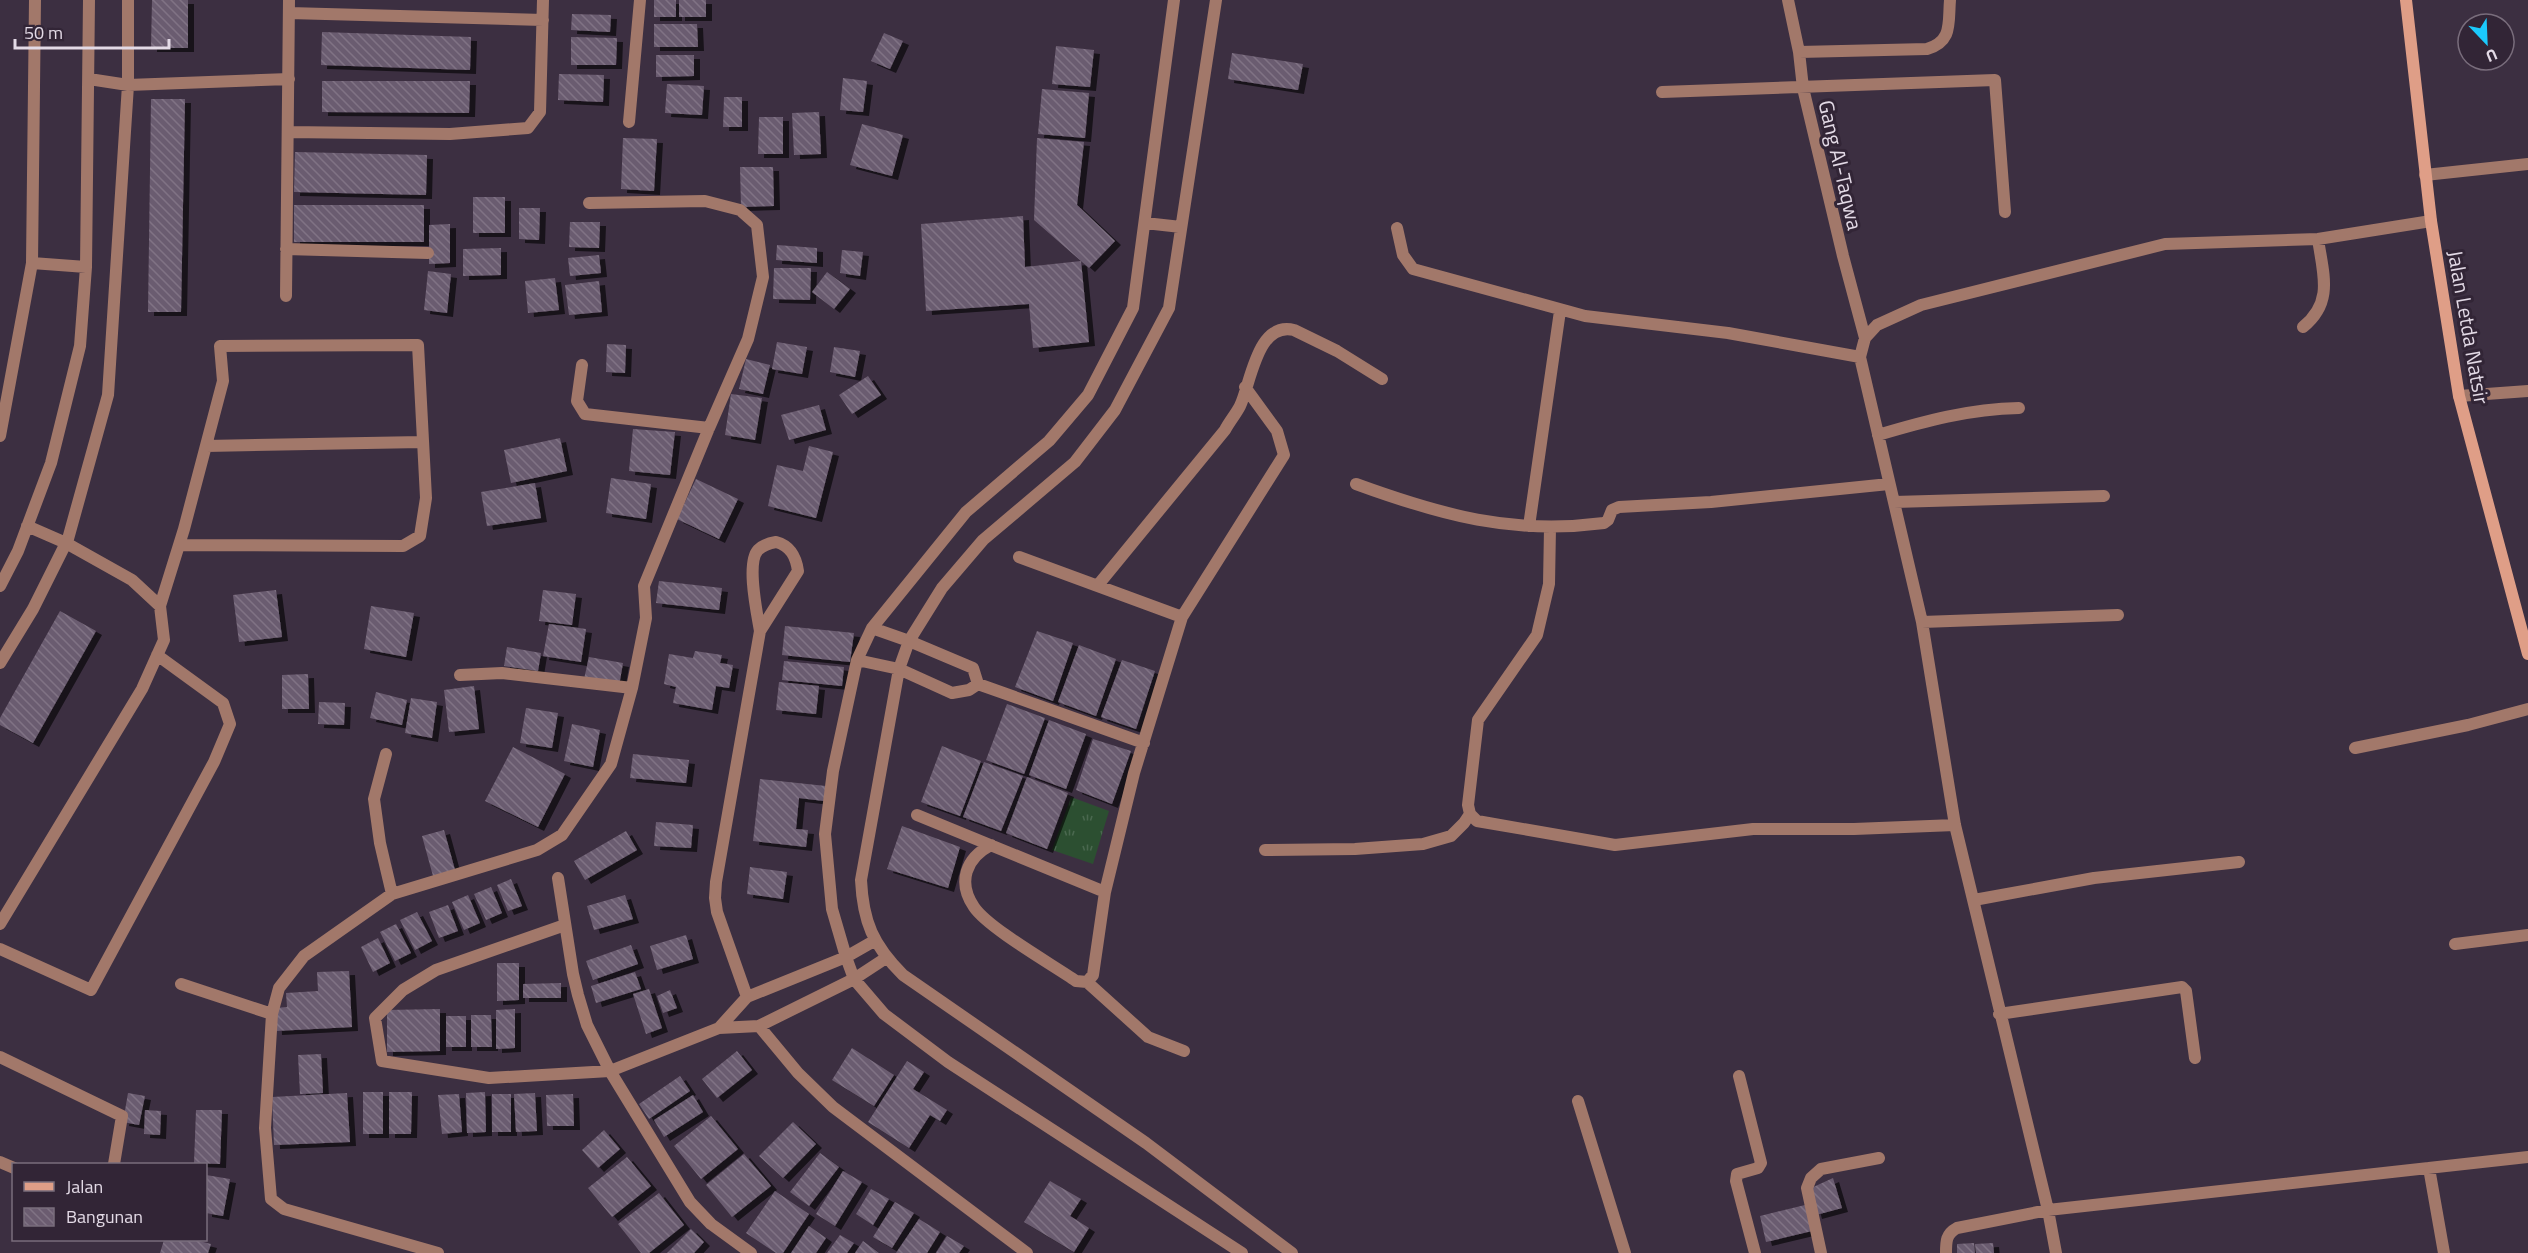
<svg xmlns="http://www.w3.org/2000/svg" width="2528" height="1253" viewBox="0 0 2528 1253" font-family="'Titillium Web',sans-serif">
<style>
.park{fill:url(#park-tufts)}
.building{fill:url(#building-back-hatch);filter:url(#shadow)}
.lines{fill:none;stroke-linecap:round;stroke-linejoin:round}
.minor{stroke:#a2786a;stroke-width:12}
.secondary{stroke:#df9e87;stroke-width:12}
.labels{text-anchor:middle;dominant-baseline:central;stroke-width:6;stroke-linejoin:round;paint-order:stroke}
.street-label{font-size:21px;fill:#e3dae6;stroke:#322536}
</style>
<defs>
<pattern id="park-tufts" width="24" height="20" patternUnits="userSpaceOnUse" patternTransform="scale(1.5)"><rect width="24" height="20" fill="#2c4f31"/><path d="M3 7l-1-3M5 7V3M7 7l1-3M15 17l-1-3M17 17v-4M19 17l1-3" fill="none" stroke="#4a684f"/></pattern>
<pattern id="building-back-hatch" width="6" height="6" patternUnits="userSpaceOnUse" patternTransform="scale(1.5)"><rect width="6" height="6" fill="#6b5c70"/><path d="M-1 5l2 2M0 0l6 6M5-1l2 2" fill="none" stroke="#807384"/></pattern>
<filter id="shadow"><feDropShadow dx="6" dy="4" stdDeviation="0" flood-color="#0009"/></filter>
</defs>
<rect width="100%" height="100%" fill="#3c2f41"/>
<path class="park" d="M1071,797L1109,811L1093,864L1052,850Z"/>
<path class="building" d="M152,0H188V48H151Z
M654,0H676V17H654Z
M679,0H706V17H679Z
M572,14L611,15L610,32L571,30Z
M654,24H697L698,47H654Z
M322,32L471,37L470,70L321,65Z
M884,33L903,41L890,69L871,61Z
M571,37L617,38L616,65H571Z
M1056,46L1094,50L1090,87L1052,84Z
M1232,53L1303,64L1298,90L1228,79Z
M656,55H694V76L656,77Z
M559,74L604,75L603,102L558,100Z
M843,78L867,81L863,112L840,110Z
M322,81H470L469,113L322,112Z
M667,84L704,86L702,115L665,113Z
M1042,89L1089,93L1085,138L1038,134Z
M724,97H742V127H723Z
M151,99H185L181,312H148Z
M819,112L821,154L794,155L792,113Z
M759,117H783V154H758Z
M862,124L903,135L892,176L850,165Z
M623,138L657,139L654,191L621,189Z
M1037,138L1084,142L1077,205L1115,241L1089,268L1034,220Z
M295,152L427,155L426,195L294,192Z
M740,167H773L774,206L741,207Z
M473,197H505V233H473Z
M294,205H424V242H294Z
M519,208H540L539,240L519,239Z
M1023,216L1025,267L1081,261L1089,342L1033,348L1029,304L926,311L921,224Z
M570,222H600L599,248L569,247Z
M450,224V263L429,264V225Z
M777,245L817,248V263L776,260Z
M501,248V275L463,276V249Z
M842,250L863,252L860,276L840,273Z
M599,255L601,273L570,276L568,258Z
M774,268H811L810,300L773,299Z
M428,271L451,274L447,313L424,310Z
M827,272L850,289L834,309L812,292Z
M555,278L559,310L528,313L525,281Z
M599,281L602,312L569,315L565,285Z
M777,342L807,347L802,374L772,369Z
M607,344L626,345L625,373L606,372Z
M834,347L860,351L855,377L830,372Z
M746,359L770,365L763,394L739,389Z
M868,376L881,395L852,414L839,395Z
M731,394L762,398L755,440L725,435Z
M819,405L826,430L789,440L781,415Z
M633,429L675,432L670,475L629,471Z
M560,438L567,471L511,483L504,450Z
M809,446L833,452L816,518L768,506L777,465L803,471Z
M611,478L651,484L646,519L606,513Z
M696,479L738,499L719,539L677,519Z
M535,483L541,518L487,526L481,492Z
M659,581L722,588L719,610L656,603Z
M276,590L282,637L239,642L233,595Z
M543,590L576,594L572,625L539,621Z
M371,606L414,613L406,657L364,649Z
M60,611L96,631L33,743L0,725V718Z
M549,624L586,629L581,662L543,656Z
M785,626L854,633L850,662L782,655Z
M1037,631L1073,643L1053,701L1015,687Z
M1079,645L1116,659L1096,716L1058,702Z
M507,647L541,653L538,671L504,666Z
M695,651L722,655L720,663L733,665L729,688L716,686L712,710L673,703L676,687L664,684L669,654L693,658Z
M589,657L623,663L619,686L584,679Z
M1122,660L1155,671L1136,729L1101,717Z
M784,661L844,667L842,686L782,680Z
M308,674L309,709H282V675Z
M779,682L819,686L816,714L776,710Z
M474,686L479,729L449,732L444,690Z
M376,692L407,700L402,725L370,718Z
M411,698L437,702L432,738L405,733Z
M319,702L345,703L344,725L318,724Z
M1007,704L1045,718L1024,774L986,760Z
M526,708L558,713L552,748L520,743Z
M1049,720L1086,734L1066,789L1029,775Z
M572,724L600,730L593,767L564,761Z
M1093,739L1131,751L1112,804L1076,790Z
M942,746L981,761L960,816L921,802Z
M513,747L565,774L538,827L485,801Z
M633,754L689,760L686,783L630,778Z
M984,762L1023,776L1001,831L963,817Z
M1027,777L1068,793L1047,849L1006,833Z
M760,779L826,786L824,801L799,798L796,829L808,830L806,847L753,841Z
M656,822L693,825L691,848L654,846Z
M902,826L960,847L948,888L887,869Z
M444,830L455,870L433,876L422,836Z
M626,831L637,850L585,880L574,861Z
M750,867L787,872L783,899L747,894Z
M511,879L522,906L508,911L497,885Z
M491,887L502,913L486,920L474,894Z
M468,895L480,923L464,930L452,902Z
M625,895L633,919L594,930L587,906Z
M448,905L458,931L439,938L429,912Z
M417,912L432,941L415,950L400,920Z
M396,924L411,953L395,961L380,932Z
M686,935L693,959L657,970L650,946Z
M378,938L390,963L373,972L361,947Z
M631,945L638,964L593,980L586,961Z
M497,963H519V1000L497,1001Z
M349,971L352,1027L276,1031L275,1008L287,1007L286,993L318,991L317,972Z
M635,972L641,989L596,1003L591,986Z
M561,983V998H523V984Z
M649,989L662,1028L646,1034L633,994Z
M670,990L677,1008L663,1013L657,996Z
M440,1009V1051L387,1052V1010Z
M515,1009V1048L496,1049V1010Z
M471,1015H491L492,1047H471Z
M446,1016H466V1047H446Z
M852,1048L894,1075L874,1106L832,1080Z
M737,1051L752,1070L717,1098L702,1079Z
M321,1054L323,1093L300,1094L298,1055Z
M907,1061L924,1072L913,1089L947,1110L940,1121L930,1115L909,1148L868,1122Z
M680,1076L690,1091L649,1119L639,1104Z
M363,1092H383V1134H363Z
M389,1092H412L411,1134H389Z
M485,1092L486,1132L467,1133L466,1093Z
M128,1093L145,1096L139,1125L123,1122Z
M347,1093L350,1142L274,1145L272,1097Z
M535,1093L537,1131L516,1132L514,1094Z
M459,1094L462,1132L442,1134L438,1095Z
M492,1094H511V1132H492Z
M573,1094L574,1126H547L546,1095Z
M693,1095L703,1112L664,1137L654,1120Z
M145,1110L161,1111L160,1135L144,1134Z
M196,1110H222L220,1164L194,1163Z
M711,1116L738,1149L701,1179L674,1146Z
M793,1122L816,1144L783,1178L759,1156Z
M604,1130L620,1149L598,1168L582,1150Z
M820,1153L839,1167L809,1206L790,1192Z
M744,1154L771,1186L732,1217L706,1185Z
M627,1157L651,1186L612,1217L588,1188Z
M843,1171L862,1182L835,1226L816,1214Z
M206,1175L230,1179L223,1216L206,1213Z
M1833,1178L1842,1208L1816,1215L1809,1189Z
M1050,1181L1081,1199L1070,1216L1089,1228L1074,1252L1024,1222Z
M871,1189L889,1199L873,1225L856,1214Z
M775,1191L809,1214L783,1253H776L746,1233Z
M659,1193L684,1225L649,1253H641L618,1224Z
M895,1202L914,1213L892,1248L873,1237Z
M1805,1205L1812,1231L1766,1242L1760,1216Z
M919,1219L940,1232L927,1253H896Z
M809,1226L826,1238L816,1253H791Z
M691,1229L704,1242L694,1253H667Z
M840,1235L854,1243L847,1253H827Z
M947,1236L964,1246L959,1253H936Z
M164,1240H195L211,1244L208,1253H160Z
M863,1241L879,1253H855Z
M1974,1243L1975,1253H1957V1244Z
M1993,1243L1994,1253H1976L1975,1244Z"/>
<g class="lines">
<path class="minor" d="M1174,0L1133,308L1088,395L1049,441L966,512L872,628L857,660L833,771L825,834L832,909L846,957L854,979L884,1014L948,1062L1242,1253
M1216,0L1169,308L1115,410L1075,462L983,540L942,588L909,641L899,669L861,880C863,922 873,945 903,975L1146,1143L1292,1253
M1788,0L1799,52L1803,88L1843,256L1865,338
M289,13L543,20
M1799,52L1927,49C1953,41 1948,23 1950,0
M89,79L128,85L289,79
M1662,92L1995,80L2005,212
M629,122L640,0
M288,132L450,134L528,128L540,112L543,0
M2425,175L2528,164
M1145,223L1181,227
M1397,228L1403,255L1413,269L1585,316L1728,333L1860,357
M286,249L428,253
M32,263L86,267
M286,296L289,0
M2303,327C2334,302 2323,274 2318,239
M582,365L577,401L585,414L709,428
M2459,396L2528,391
M1878,435C1925,421 1969,409 2019,408
M0,436L32,263L35,0
M206,446L422,442
M1356,484C1441,515 1512,535 1604,523L1608,520L1612,510L1619,507L1711,502L1889,484
M1894,502L2104,496
M1529,526L1560,311
M1550,528L1549,584L1537,635L1478,720L1468,805L1470,814L1477,821L1615,845L1753,829H1854L1955,825
M1019,557L1182,617
M1098,585L1225,430C1229,422 1236,414 1240,406C1251,383 1257,321 1294,330L1337,351L1382,379
M0,586L18,551L51,463L80,346L86,267L89,0
M160,606L184,529L223,381L220,346L418,345L426,498L420,536L403,546L179,545
M1922,622L2118,615
M872,628L909,641L973,668L978,684
M857,660L899,669L952,693L969,690L978,684
M0,663L33,609L68,539L108,395L128,85V0
M460,675L502,673L632,688
M978,684L1144,743
M2355,748L2468,725L2528,709
M386,754L374,799L380,843L392,894
M917,815L1105,892
M991,845C966,858 957,882 974,907C988,928 1053,965 1076,981L1087,982L1148,1037L1184,1051
M1265,850L1355,849L1423,844L1451,836L1464,823L1470,814
M558,878L573,974L578,995L587,1025L610,1071L690,1202L711,1224L751,1253
M1974,900L2094,878L2239,862
M0,924L142,689L164,640L160,606L132,580L66,543L27,526
M565,925L436,970L403,990L375,1018L382,1061L489,1078L610,1071L719,1028L759,1026L854,979L886,958
M2455,944L2528,935
M0,949L91,990L214,762L230,724L223,703L157,655
M1087,982L1093,975L1105,892L1134,773L1182,617L1284,455L1277,431L1245,387
M181,984L272,1014
M747,997L717,912L715,898L716,882L760,631L798,571C796,557 791,546 776,542C770,543 763,545 758,550C746,563 757,613 760,631
M1999,1014L2182,987L2186,991L2195,1058
M759,1026L798,1073L833,1107L1027,1253
M719,1028L747,997L846,957L874,941
M0,1057L122,1116L114,1164
M1739,1076L1761,1163L1758,1168L1737,1174L1736,1181L1755,1253
M1578,1101L1625,1253
M0,1162L14,1168
M2429,1168L2444,1253
M438,1253L284,1209L271,1199L265,1128L272,1014L279,988L304,956L392,894L537,850L562,835L611,764L632,688L646,618L644,586L709,428L748,339L763,277L757,225L740,210L705,201L589,203
M1821,1253L1807,1188L1811,1178L1821,1169L1879,1158
M1946,1253C1946,1241 1946,1234 1957,1228L2048,1210L2528,1157
M2056,1253L2048,1210L1955,825L1922,622L1860,357L1865,338L1877,325L1921,305L2165,244L2318,239L2431,221"/>
<path class="secondary" d="M2406,0L2431,221L2459,396L2528,654"/>
</g>
<g class="labels">
<g class="street-label">
<text transform="translate(1841 165) rotate(77)">Gang Al-Taqwa</text>
<text transform="translate(2469 327) rotate(80)">Jalan Letda Natsir</text>
</g>
</g>
<rect x="12" y="1163" width="195" height="78" fill="#322536" stroke="#796d7c" stroke-width="1.5"/>
<rect x="24" y="1182" width="30" height="9" fill="#df9e87" stroke="#796d7c" stroke-width="1.5"/>
<text x="66" y="1193" font-size="18" fill="#e3dae6">Jalan</text>
<rect x="24" y="1208" width="30" height="18" fill="url(#building-back-hatch)" stroke="#796d7c" stroke-width="1.5"/>
<text x="66" y="1223" font-size="18" fill="#e3dae6">Bangunan</text>
<g transform="translate(2486 42) rotate(157)"><circle r="28" fill="#322536" stroke="#796d7c" stroke-width="1.5"/>
<path d="M0-4.5L10 22L0 15L-10 22Z" fill="#1bcafc"/>
<text y="-9" font-size="16" font-weight="bold" text-anchor="middle" fill="#e3dae6">U</text>
</g>
<path d="M15 39v9h154v-9" fill="none" stroke="#e3dae6" stroke-width="3"/>
<text x="24" y="39" font-size="18" fill="#e3dae6" stroke="#322536" stroke-width="4.5" paint-order="stroke">50 m</text>
</svg>
